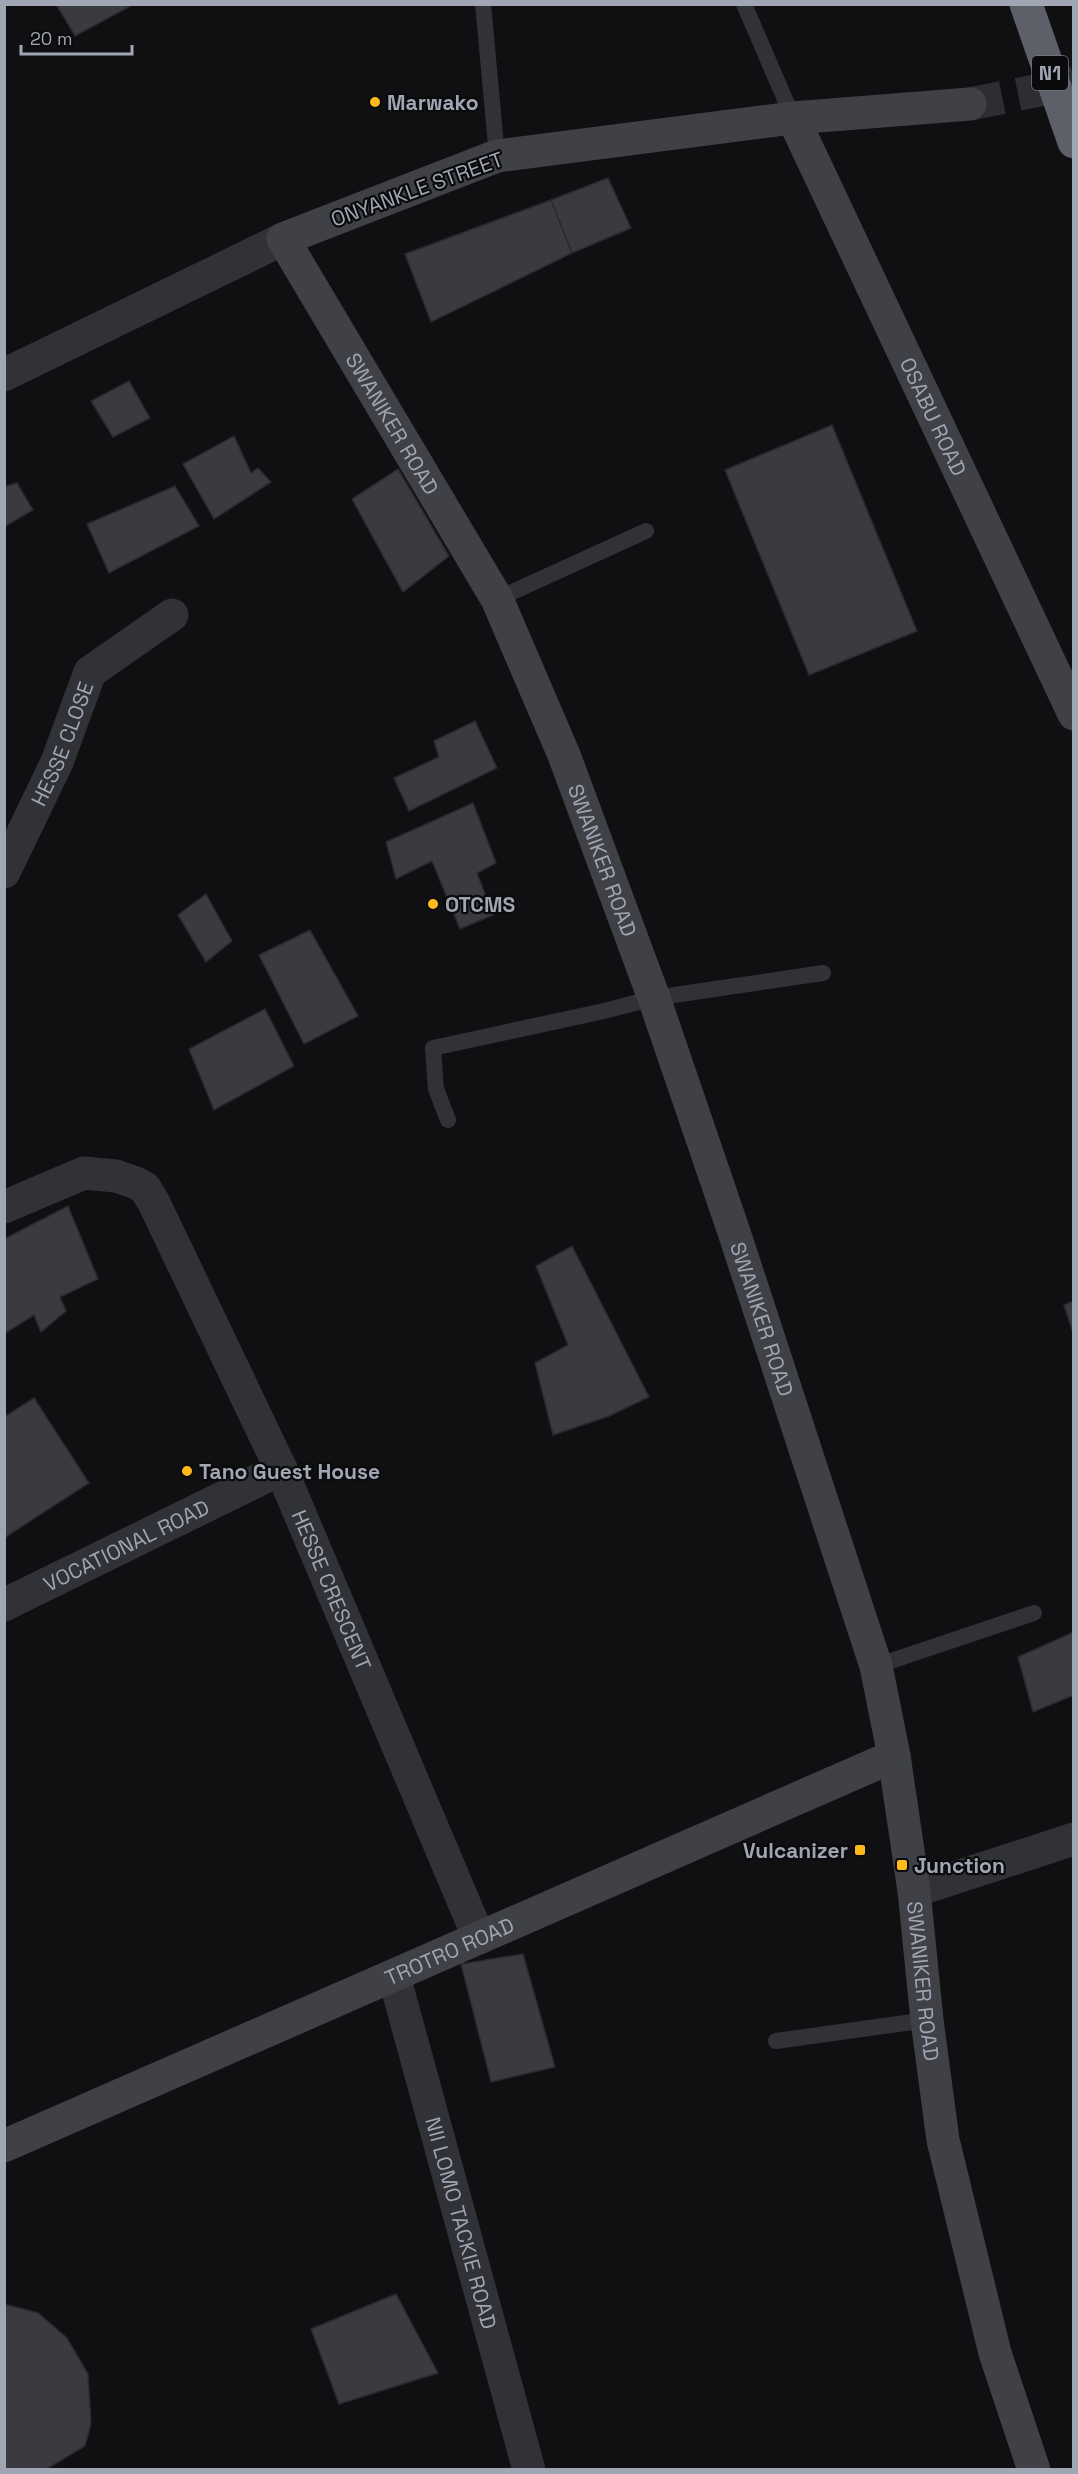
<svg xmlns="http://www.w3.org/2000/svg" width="1078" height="2474" viewBox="0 0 1078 2474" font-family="'Space Grotesk',sans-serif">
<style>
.building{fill:#3a3b40;stroke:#2a2a2e;stroke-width:1.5}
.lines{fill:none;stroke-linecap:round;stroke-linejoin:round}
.secondary-tunnel{stroke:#2d2e32;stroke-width:33;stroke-dasharray:33 16;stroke-linecap:butt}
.lane{stroke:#313237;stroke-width:16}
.street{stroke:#313237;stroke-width:33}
.secondary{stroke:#3f4147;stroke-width:33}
.highway{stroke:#5d6069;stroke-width:33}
.poi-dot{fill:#ffb91b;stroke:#0b0b0d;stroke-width:2}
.labels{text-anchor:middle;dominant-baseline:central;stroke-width:4.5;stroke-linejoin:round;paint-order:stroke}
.shield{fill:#0b0b0d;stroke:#737882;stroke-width:1.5}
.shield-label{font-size:20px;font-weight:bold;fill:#a0a6b4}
.poi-label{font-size:21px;font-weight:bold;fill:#a0a6b4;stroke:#0b0b0d;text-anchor:start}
.street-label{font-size:21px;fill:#a0a6b4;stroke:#0b0b0d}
</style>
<rect width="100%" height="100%" fill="#101012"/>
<path class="building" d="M56,4H134L75,36Z
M608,178L631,228L572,253L551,200Z
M551,200L572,253L431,322L405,254Z
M129,381L150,418L113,437L91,401Z
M832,425L917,631L809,675L725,470Z
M234,436L251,473L258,468L271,482L214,519L183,464Z
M398,469L449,556L403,592L352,499Z
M17,483L33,510L4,527V487Z
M175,486L199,526L109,573L87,524Z
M475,721L497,768L409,811L394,778L439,757L434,741Z
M473,803L496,863L477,873L493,915L460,929L432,861L396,879L386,842Z
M206,894L232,941L206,962L178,915Z
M310,930L358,1016L304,1044L259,955Z
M265,1009L294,1066L214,1110L189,1049Z
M68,1206L98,1279L60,1297L66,1311L41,1332L34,1315L4,1334V1239Z
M572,1246L649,1397L609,1416L553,1435L535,1363L568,1345L536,1266Z
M1074,1301V1336L1064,1305Z
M34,1398L89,1483L4,1538V1417Z
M1074,1632V1695L1033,1712L1018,1657Z
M523,1954L555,2067L491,2082L461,1964Z
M396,2294L438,2373L339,2404L311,2329Z
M4,2304L38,2313L67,2338L88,2374L91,2424L85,2446L45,2470H4Z"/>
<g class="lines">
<path class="secondary-tunnel" d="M970,104L1074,83"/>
<path class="lane" d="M483,4L497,156
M744,4L793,118
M497,599L646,531
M448,1120L436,1089L433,1048L604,1011L654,998L823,973
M876,1666L1034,1613
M776,2041L927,2020"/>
<g class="street">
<path d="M4,375L283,239"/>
<path id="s1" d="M4,872L57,762L90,672L172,615"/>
<path id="s2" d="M4,1207L84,1173L116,1176L136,1183L145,1188L154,1203L281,1469L479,1938"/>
<path id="s3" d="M4,1605L281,1469"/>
<path d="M914,1891L1074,1839"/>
<path id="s4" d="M394,1976L529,2470"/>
</g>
<g class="secondary">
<path id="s5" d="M970,104L793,118L497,156L283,239L497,599L564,755L654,998L734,1232L876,1666L894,1756L914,1891L927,2020L943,2140L995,2353L1034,2470"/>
<path id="s6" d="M793,118L1074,714"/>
<path id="s7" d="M4,2146L894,1756"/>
</g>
<path class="highway" d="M1026,4L1074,142"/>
</g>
<g class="poi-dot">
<circle cx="375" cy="102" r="6"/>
<circle cx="433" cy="904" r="6"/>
<circle cx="187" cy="1471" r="6"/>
<rect x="854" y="1844" width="12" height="12" rx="3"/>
<rect x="896" y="1859" width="12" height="12" rx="3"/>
</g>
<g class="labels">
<rect class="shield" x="1032" y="56" width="36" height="34" rx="4.5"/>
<g class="shield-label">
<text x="1050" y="73">N1</text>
</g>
<g class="poi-label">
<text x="387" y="102">Marwako</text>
<text x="445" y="904">OTCMS</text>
<text x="199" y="1471">Tano Guest House</text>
<text x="848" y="1850" text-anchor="end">Vulcanizer</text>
<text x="914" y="1865">Junction</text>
</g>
<g class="street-label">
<text transform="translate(417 189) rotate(-20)">ONYANKLE STREET</text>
<text stroke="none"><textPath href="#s6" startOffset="330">OSABU ROAD</textPath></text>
<text stroke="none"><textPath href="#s5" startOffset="920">SWANIKER ROAD</textPath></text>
<text stroke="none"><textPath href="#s1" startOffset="141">HESSE CLOSE</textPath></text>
<text stroke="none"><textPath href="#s5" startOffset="1406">SWANIKER ROAD</textPath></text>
<text stroke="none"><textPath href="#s5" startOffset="1892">SWANIKER ROAD</textPath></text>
<text stroke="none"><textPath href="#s3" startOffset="136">VOCATIONAL ROAD</textPath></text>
<text stroke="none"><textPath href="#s2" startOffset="594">HESSE CRESCENT</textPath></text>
<text stroke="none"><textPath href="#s7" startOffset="486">TROTRO ROAD</textPath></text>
<text stroke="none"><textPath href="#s5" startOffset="2576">SWANIKER ROAD</textPath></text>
<text stroke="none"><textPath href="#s4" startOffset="256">NII LOMO TACKIE ROAD</textPath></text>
</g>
</g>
<rect width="1078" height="2474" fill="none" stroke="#a0a6b4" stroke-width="12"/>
<path d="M21 45v9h111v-9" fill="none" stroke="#a0a6b4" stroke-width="3"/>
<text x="30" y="45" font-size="18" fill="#a0a6b4" stroke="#0b0b0d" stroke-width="4.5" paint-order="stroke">20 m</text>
</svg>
